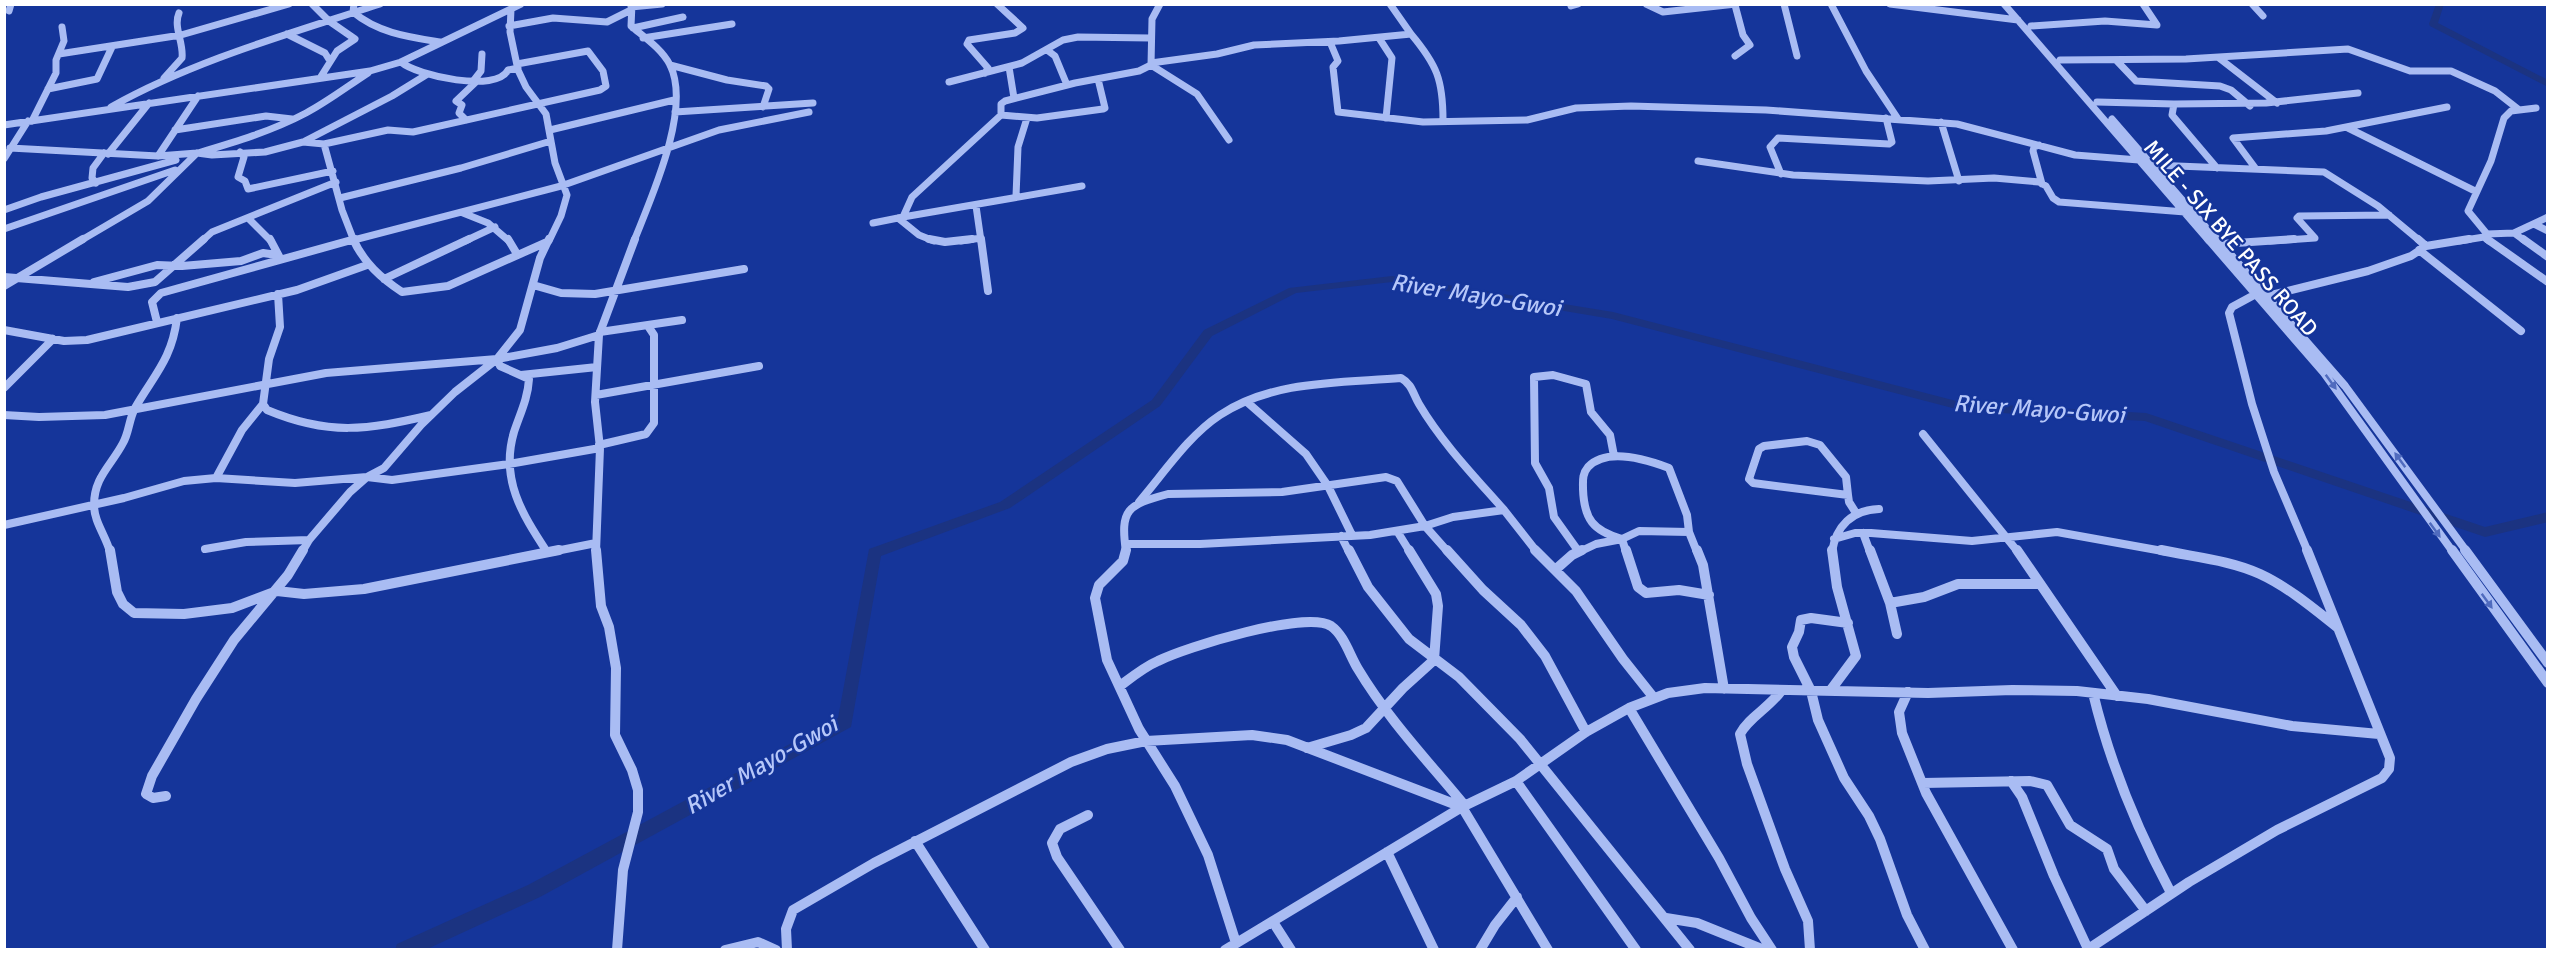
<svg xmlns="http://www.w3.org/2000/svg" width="2552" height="954" viewBox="0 0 2552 954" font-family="Signika,sans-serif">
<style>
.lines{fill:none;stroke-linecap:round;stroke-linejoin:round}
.river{fill:#1b3381;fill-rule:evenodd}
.minor-far2{stroke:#a9bcf3;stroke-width:7}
.minor-far1{stroke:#a9bcf3;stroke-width:8}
.minor{stroke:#a9bcf3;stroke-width:10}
.oneway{fill:#506bbe}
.labels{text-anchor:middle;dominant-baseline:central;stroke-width:4.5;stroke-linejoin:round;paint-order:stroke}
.street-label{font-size:22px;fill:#fff;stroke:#15359a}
.water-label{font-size:24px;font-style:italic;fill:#b6c7f9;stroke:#15359a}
</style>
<rect width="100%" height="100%" fill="#15359a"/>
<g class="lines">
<path class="river" d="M2436,4H2444L2438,23L2548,80V87L2430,26L2429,24Z
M1392,276L1613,312L1964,403L2146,413L2485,527L2548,512V522L2485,537L2145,421L1964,411L1612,319L1392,282L1296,293L1212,336L1160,406L1010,508L881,556L851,727L540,897L425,950H395L397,944L528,885L838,718L869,549L1000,502L1152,400L1204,330L1289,288Z"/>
<path class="minor-far2" d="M312,4L329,21L355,39L337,51L320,78
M354,4L353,12C378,33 409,37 440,42
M632,4L631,26C644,37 662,49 670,65C692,109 651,198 634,241
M1646,4L1663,12L1736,4
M1784,4L1797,56
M1831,4L1866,71L1898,119
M1890,4L2018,20
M2004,4L2209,241
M2252,4L2263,16
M1735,5L1743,35L1750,45L1735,56
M1571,6L1578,4
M631,7L662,4
M511,9L510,32L518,70L526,87L546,114L555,163L567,195L561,216L549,241
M9,11L11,4
M509,26L553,18L607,22L631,10
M2031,26L2105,21L2157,25L2143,4
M633,28L683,17
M287,34L325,53L330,61
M1411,34C1437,65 1443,80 1443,120
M643,38L732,24
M1379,38L1392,58L1386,118
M1330,42L1338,61L1333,67L1338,112L1423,122L1527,120L1576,108L1631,106L1766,110L1957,124L2075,155L2139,160
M1047,50L1055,56L1067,85
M59,54L181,35L289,4
M2219,58L2277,103
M2060,60L2186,59L2348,49L2410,71H2451L2495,91L2518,109
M2116,60L2136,81L2220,86L2231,90L2250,106
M401,62C417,76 497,93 508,70L518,68
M1151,63L1217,54L1254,45L1339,41L1411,34L1390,4
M670,65L727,80L766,86L769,89L763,107
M1151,65L1197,94L1229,140
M1009,67L1014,98
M985,73L988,68L967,44L969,40L1015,33L1023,28L997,4
M164,78L182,58C184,43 173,27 179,13
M474,80L481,71L482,54
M949,82L1022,63L1063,40L1078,37L1150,38
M48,89L97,79L112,47
M2097,102L2174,104L2172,115L2217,168
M2174,104L2266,103L2358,93
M111,107C195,60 289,34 380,4
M675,112L813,103
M1001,115L1037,118L1103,109L1105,108L1098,79
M2112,119L2218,241
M466,120L459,113L462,105L456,101L478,80
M32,121L56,73V60L64,41L62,27
M1941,122L1959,181
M4,125L370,71L401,62L521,4
M2348,128L2475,191
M175,130L266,116L292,119
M550,130L674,100
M305,141L392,96L426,75
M324,144L342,210L354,241
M2039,145L2034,147L2033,151L2042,184
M10,148L158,156L197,153L212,155L265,152L303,142L324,144L388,130L413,132L600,90L606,86L603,71L588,51L517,64
M240,152L244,157L238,177L245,181L248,189L333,171
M198,153C235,142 272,131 306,113C327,102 348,86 368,73
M108,154L149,103
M158,156L198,96
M4,159L28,121
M1698,161L1793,175L1928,181L1994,178L2039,182L2046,186L2053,198L2059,202L2185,212
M2153,165L2324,172L2378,206L2420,241
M2256,169L2233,138L2326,131L2447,107
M1781,174L1770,147L1778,138L1889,144L1892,142L1886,118
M96,183L92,178L93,168L104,153
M1016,196L1018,147L1027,118
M340,198L461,168L551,141
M976,206L981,241
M4,210L41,197L176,160
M463,213L488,223L509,241
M903,217L1082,186
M898,218L919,235L934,241
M249,219L271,241
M873,223L903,217L912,197L1001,115V104L1005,101L1075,83L1139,71L1151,65L1152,19L1160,4
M2534,224L2548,231
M4,229L175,170
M2514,233L2525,241
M2487,234L2514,233L2548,217
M2484,237L2489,241
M80,241L148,201L197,153
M202,241L212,232L336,182
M350,241L561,186L719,130L809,112
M465,241L495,227
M961,241L981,238
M2270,241L2315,238L2297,218L2299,216L2389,215
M2459,241L2484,237L2487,234L2468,211L2491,161L2504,118L2511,111L2536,108"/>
<path class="minor-far1" d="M270,239L280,258
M353,239C364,263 381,278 402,292L448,286L547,242
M508,239L517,254
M929,239L945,242L972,239
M981,239L988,291
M2208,239L2324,373L2453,552
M2217,239L2345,386L2467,552
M2418,239L2426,246
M2487,239L2548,282
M2523,239L2548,257
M2221,244L2294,239
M2419,250L2521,331
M4,277L128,287L155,282L204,239
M384,279L469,239
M94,282L157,265L182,266L241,261L263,253L277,255
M533,285L561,293L595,294L744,269
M4,286L83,239
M278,294L280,327L269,359L263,404L267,410C329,436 367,430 431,415
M2256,294L2232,307L2229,313L2252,404L2274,472L2308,552
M2267,296L2368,271L2411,256L2426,246L2469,239
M157,322L152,302L161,293L355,239
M4,330L64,341L87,340L297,290L367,265
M600,332L682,320
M497,359L500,366L529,379C528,398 520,414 514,432C500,479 522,514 547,552
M521,375L597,367
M4,388L53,339
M596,395L759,366
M1247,402L1306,454L1328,486L1352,535
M4,415L39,417L105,415L326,373L497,359L557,348L599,335
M1923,434L2018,552
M1807,441L1820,445L1846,477L1848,495L1753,483L1749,479L1759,449L1764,446Z
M599,445L646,434L654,423V335L648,326
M216,478L242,430L263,404
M1848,495L1849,502L1856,513
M1139,502C1164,473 1188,436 1220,415C1273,380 1340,383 1401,378C1412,384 1413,394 1419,404C1442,443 1475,477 1504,510
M4,525L124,498L184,481L216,478L295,483L367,477L392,480L509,464L600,448
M1397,531L1410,552
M1863,533L1870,552
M1341,536L1349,552
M1622,539C1593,531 1584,519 1583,489C1583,481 1582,474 1588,467C1607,447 1648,460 1669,468L1687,515L1689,532L1697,552
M1622,539L1626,552
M1834,539L1855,533H1871L1972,541L2057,532L2168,552
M1125,544H1200L1370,535L1425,526L1453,517L1504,510L1537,552
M205,549L246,542L309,540
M110,552C106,536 94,522 94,505C94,477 111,466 123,443C129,433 129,419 135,408C154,375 172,359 177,318
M302,552L309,540L350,492L367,477L384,468L421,425L455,392L497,359L520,330L540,258L549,239
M551,552L596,543
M596,552L600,448L595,402L599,335L635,239
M1126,552C1120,509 1127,505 1168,494L1282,492L1386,477L1397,481L1425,526L1448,552
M1579,552L1554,517L1549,488L1535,463L1534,377L1553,375L1586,384L1591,412L1610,435L1614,456
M1579,552L1596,544L1622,539L1639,531L1689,532
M1832,552C1836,526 1852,510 1879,509"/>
<path class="minor" d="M110,550L117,592L123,604L134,613L184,614L232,608L277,591L304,594L364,589L559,550
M596,550L601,606L609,627L616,668L615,735L632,770L638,790V812L623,870L617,950
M1126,550L1123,561L1099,585L1095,598L1107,660L1139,729L1175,786L1208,855L1236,943
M1349,550L1368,587L1409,639L1459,677L1520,739L1690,950
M1447,550L1483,590L1521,625L1545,656L1586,732
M1535,550L1576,591L1623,659L1654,698
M1626,550L1638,587L1646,593L1679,590L1709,595
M1697,550L1703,565L1724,689
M1870,550L1890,603L1897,634
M2017,550L2117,696
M2161,550C2193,557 2230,560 2260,574C2288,587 2313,608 2337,627
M2452,550L2548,683
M2465,550L2548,663
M1555,570L1572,555L1582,550
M1890,603L1924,597L1958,584H2040
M1848,623L1811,618L1801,620L1799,632L1792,647L1794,657L1811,691L1818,720L1844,778L1869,816L1880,839L1907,915L1925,950
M1120,686C1132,677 1144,667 1158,661C1186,647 1306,610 1331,626C1344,635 1350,656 1358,669C1388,719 1428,761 1465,806
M1781,691C1769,708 1749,717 1740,734L1747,764L1785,869L1808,921L1810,950
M1830,691L1856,656L1837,587L1832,550
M1908,692L1899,712L1902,733L1926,793L2013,950
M2093,693C2110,764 2137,829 2171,893
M1629,708L1719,858L1751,918L1772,950
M1307,748L1351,735L1366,728L1403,688L1434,660L1438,606L1436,594L1409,550
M1516,781L1636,950
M2011,781L2022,797L2054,876L2088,949
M1923,783L2030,781L2047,785L2070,825L2107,849L2114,869L2146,911
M166,796L153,798L146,794L152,776L196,699L234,640L288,575L303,550
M1088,815L1060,829L1052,843L1057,857L1120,950
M915,841L985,950
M1387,852L1434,950
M1666,918L1697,923L1764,950
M1273,922L1291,950
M725,950L758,942L776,950
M787,950L786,929L793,910L874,863L1071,762L1107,749L1146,741L1252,735L1287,740L1462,807L1548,950
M1225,950L1462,807L1516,781L1586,732L1629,708L1668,693L1705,688L1928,693L2012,690L2077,691L2148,699L2292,726L2379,734
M1480,950L1495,925L1517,897
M2087,950L2189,882L2277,830L2382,778L2389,769L2390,758L2307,550"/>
</g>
<defs><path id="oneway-solid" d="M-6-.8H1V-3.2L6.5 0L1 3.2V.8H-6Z" transform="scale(1.5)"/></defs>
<g class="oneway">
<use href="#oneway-solid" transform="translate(2331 382) rotate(54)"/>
<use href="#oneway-solid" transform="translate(2400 460) rotate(-126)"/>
<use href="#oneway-solid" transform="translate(2435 530) rotate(54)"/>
<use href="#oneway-solid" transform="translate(2487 601) rotate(54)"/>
</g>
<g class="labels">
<g class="street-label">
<text transform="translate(2231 238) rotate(49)">MILE - SIX BYE PASS ROAD</text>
</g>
<g class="water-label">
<text transform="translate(1476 295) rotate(9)">River Mayo-Gwoi</text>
<text transform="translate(2039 409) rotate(4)">River Mayo-Gwoi</text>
<text transform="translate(761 765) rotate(-30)">River Mayo-Gwoi</text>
</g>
</g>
<rect width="2552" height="954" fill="none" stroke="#ffffff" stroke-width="12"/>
</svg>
